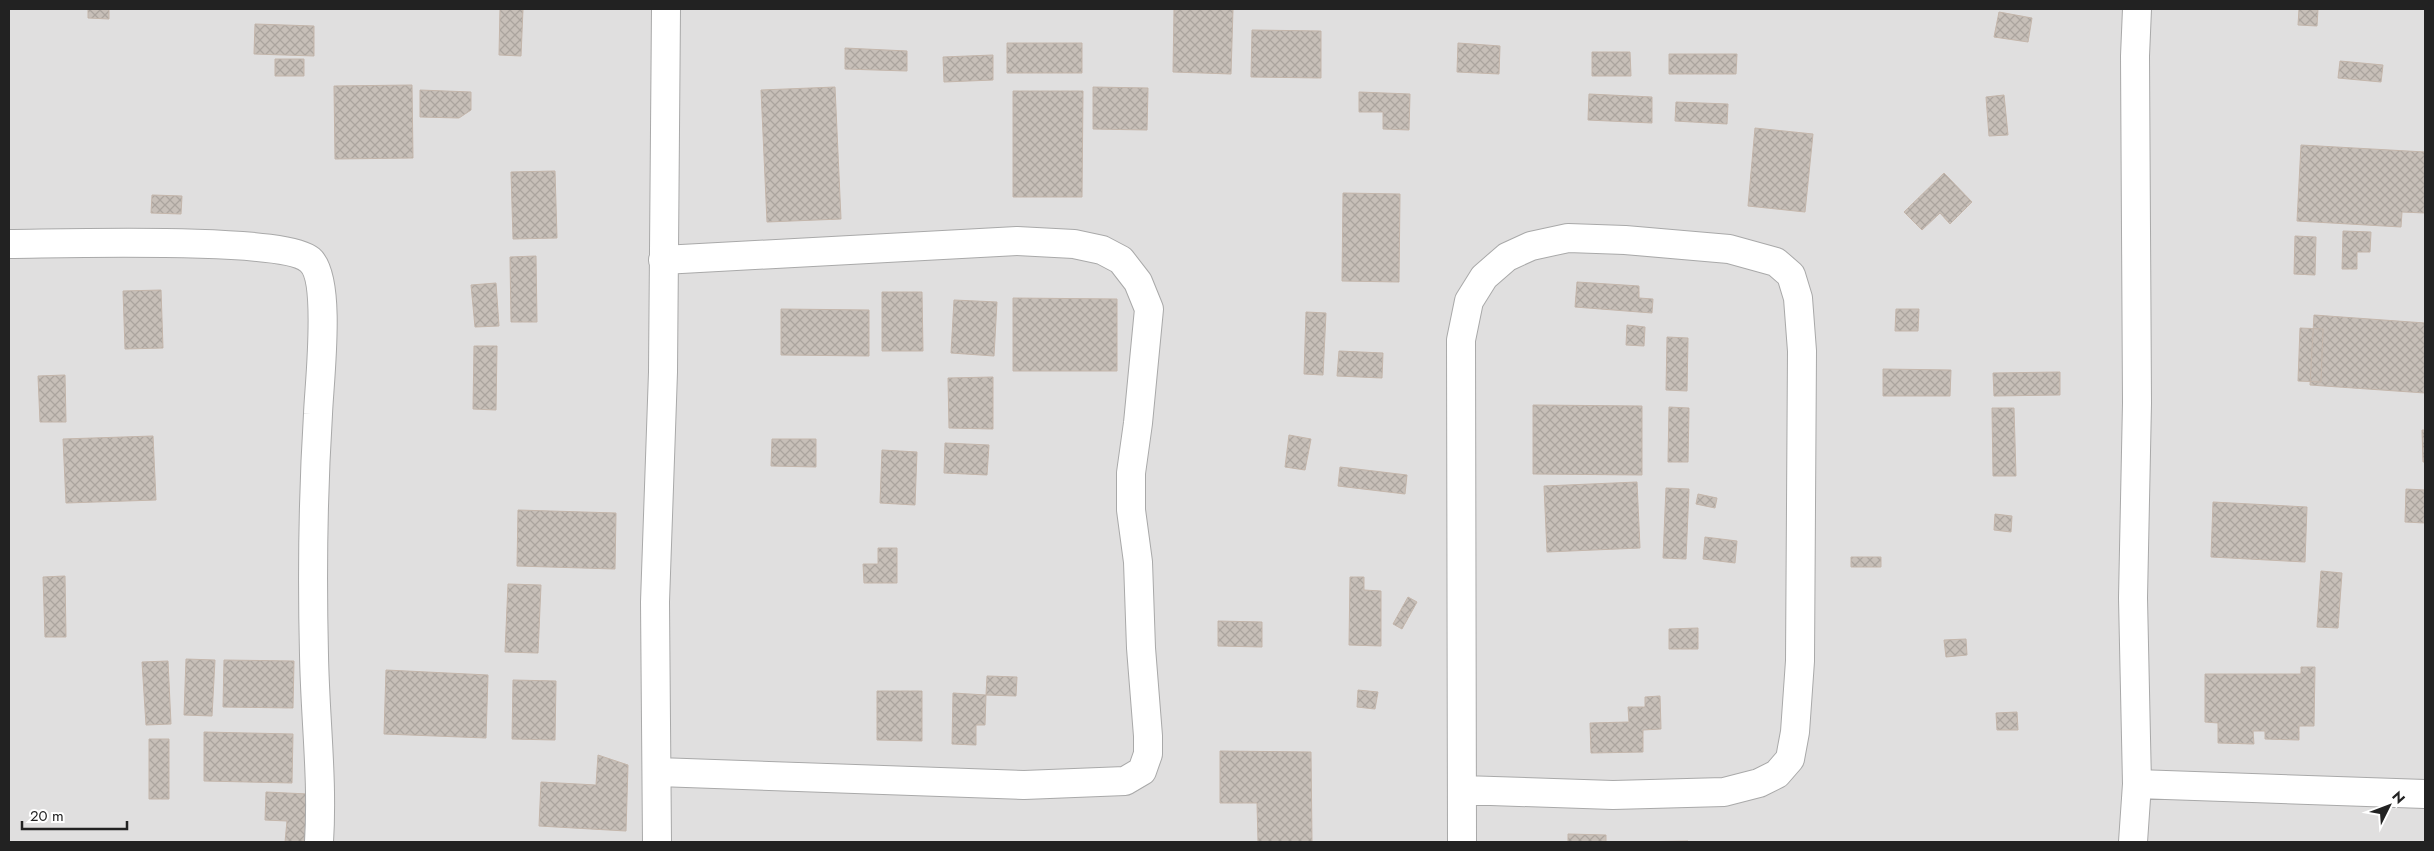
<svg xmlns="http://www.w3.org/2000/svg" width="2434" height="851" viewBox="0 0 2434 851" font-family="Jost,sans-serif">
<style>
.residential{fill:#e0dfdf}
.building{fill:url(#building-cross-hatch);stroke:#c4b6ab}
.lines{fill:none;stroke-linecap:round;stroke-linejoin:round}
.street-casing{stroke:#a9a9a9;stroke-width:30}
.street{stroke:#fff;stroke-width:28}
</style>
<defs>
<pattern id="building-cross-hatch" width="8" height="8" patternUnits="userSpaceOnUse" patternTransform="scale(1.25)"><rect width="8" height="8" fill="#c7bfb8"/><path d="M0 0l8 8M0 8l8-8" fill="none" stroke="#aba49e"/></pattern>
</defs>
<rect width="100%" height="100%" fill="#f2efe9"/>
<path class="residential" d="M9,9H2425V842H9Z"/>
<path class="building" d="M88,9H109V19L88,18Z
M500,9H523L521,56L499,55Z
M1174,9H1233L1231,74L1173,72Z
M2299,9H2318L2317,26L2298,25Z
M1999,12L2032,18L2028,42L1994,37Z
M255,24L314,26V56L254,54Z
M1252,30L1321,31V78L1251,77Z
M1007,43H1082V73H1007Z
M1458,43L1500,46L1499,74L1457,72Z
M845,48L907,51V71L845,69Z
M1592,52H1630L1631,76H1592Z
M1669,54H1737L1736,74H1669Z
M993,55V80L944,82L943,57Z
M275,59H304V76H275Z
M2340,61L2383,65L2381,82L2338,78Z
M412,85L413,158L335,159L334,86Z
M835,87L841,219L767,222L761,90Z
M1093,87L1148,88L1147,130L1093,129Z
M420,90L471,92V110L459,118L420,117Z
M1013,91H1083L1082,197H1013Z
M1359,92L1410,94L1409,130L1383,129V112H1359Z
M1589,94L1652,97V123L1588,120Z
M2004,95L2008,135L1989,136L1986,97Z
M1676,102L1728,104L1727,124L1675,121Z
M1755,128L1813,134L1805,212L1748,206Z
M2301,145L2425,152V213L2402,212L2401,227L2297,221Z
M555,171L557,238L513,239L511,172Z
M1944,173L1972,202L1950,224L1940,213L1922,230L1904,212Z
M1343,193L1400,194L1399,282L1342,281Z
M152,195L182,196L181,214L151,213Z
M2343,231L2371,232L2370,252H2357V269H2342Z
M2295,236L2316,237L2315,275L2294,274Z
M536,256L537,322H511L510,257Z
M1577,282L1639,286V298L1653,299L1652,313L1575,307Z
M496,283L499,326L475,327L471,285Z
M161,290L163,348L125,349L123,291Z
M882,292H922L923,351H882Z
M1013,298L1117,299V371H1013Z
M954,300L997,302L994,356L951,353Z
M781,309L869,310V356L781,355Z
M1896,309H1919L1918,331H1895Z
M1306,312L1326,313L1323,375L1304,374Z
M2314,315L2425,323V393L2310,385Z
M1627,325L1645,327L1644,346L1626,345Z
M2300,328L2323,329L2321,382L2298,381Z
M1667,337L1688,338L1687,391L1666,390Z
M474,346H497L496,410L473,409Z
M1339,351L1383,353L1382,378L1337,376Z
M1883,369L1951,370L1950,396H1883Z
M2060,372V395L1994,396L1993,373Z
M65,375L66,422H40L38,376Z
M993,377V429L949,428L948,378Z
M1533,405L1642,406V475L1533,474Z
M1669,407L1689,408L1688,462H1668Z
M1992,408H2014L2016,476H1993Z
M2422,430H2425V462H2423Z
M1289,435L1311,439L1305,470L1285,467Z
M153,436L156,500L66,503L63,439Z
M772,439H816V467L771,466Z
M945,443L989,445L987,475L944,473Z
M882,450L917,452L915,505L880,503Z
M1340,467L1407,475L1405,494L1338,486Z
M1637,482L1640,548L1547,552L1544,486Z
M1666,488L1689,489L1686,559L1663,558Z
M2406,489L2425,490V523L2405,522Z
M1698,494L1717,498L1715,508L1696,504Z
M2213,502L2307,507L2305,562L2211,557Z
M518,510L616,513L615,569L517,566Z
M1995,514L2012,516L2011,532L1994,530Z
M1705,537L1737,541L1735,563L1703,559Z
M878,548H897V583H864L863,564H878Z
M1851,557H1881V567H1851Z
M2321,571L2342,573L2338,628L2317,627Z
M65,576L66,637H45L43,577Z
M1350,577H1364V590L1381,591V646L1349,645Z
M508,584L541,585L538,653L505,652Z
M1408,597L1417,602L1402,629L1393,624Z
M1218,621L1262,622V647L1218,646Z
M1698,628V649H1669V629Z
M1966,639L1967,655L1946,657L1944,640Z
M186,659L215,660L212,716L184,715Z
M224,660L294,661L293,708L223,707Z
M168,661L171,724L146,725L142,662Z
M2301,667H2315L2314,726H2299V740L2265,739V731H2253L2254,744L2218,743V723L2205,722V674H2301Z
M386,670L488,675L486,738L384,734Z
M987,676L1017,677L1016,696L986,695Z
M513,680L556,681L555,740L512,739Z
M1358,690L1378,692L1375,709L1357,707Z
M877,691H922V741L877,740Z
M953,693L986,695L985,725H976V745L952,744Z
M1660,696L1661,729L1643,730V752L1591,753L1590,723L1629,722L1628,707H1645V697Z
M2017,712L2018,730H1997L1996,713Z
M204,732L293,734L292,783L204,781Z
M149,739H169V799H149Z
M1220,751L1311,752L1312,842H1258L1257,803H1220Z
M598,755L628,765L626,831L539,826L541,782L596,785Z
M266,792L308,794L306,842H285L287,821L265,820Z
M1568,834L1606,835V842H1568Z
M1688,841L1689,842H1630Z"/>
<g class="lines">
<defs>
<path id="street" d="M9,244C57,244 282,236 310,260C332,279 319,384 318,414C313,494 312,574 314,655C315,717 323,780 319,842
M658,772L1024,785L1125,781L1142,771L1148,754V736L1141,648L1138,562L1131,510V473L1138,423L1149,309L1138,282L1121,260L1102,250L1074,244L1017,241L663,260
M2137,784L2425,794
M657,842L655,602L663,372L666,9
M1462,842L1461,340L1469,301L1484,277L1507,257L1531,246L1568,238L1625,240L1729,249L1776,262L1791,275L1798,298L1802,351L1800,661L1795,732L1790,759L1777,774L1759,783L1724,792L1613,795L1462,790
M2133,842L2137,784L2133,598L2137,403L2135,56L2137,9"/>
</defs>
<use href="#street" class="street-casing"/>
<use href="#street" class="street"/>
</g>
<rect width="2434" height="851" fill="none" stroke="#222222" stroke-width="20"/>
<g transform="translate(2389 806) rotate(48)" stroke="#ffffff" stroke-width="4" paint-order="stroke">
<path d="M0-4L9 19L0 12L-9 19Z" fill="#222222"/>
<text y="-8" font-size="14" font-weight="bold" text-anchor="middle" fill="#222222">N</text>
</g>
<path d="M22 821v8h105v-8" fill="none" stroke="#222222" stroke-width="2.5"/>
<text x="30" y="821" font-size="15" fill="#222222" stroke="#ffffff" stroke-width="4" paint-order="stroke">20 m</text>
</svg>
